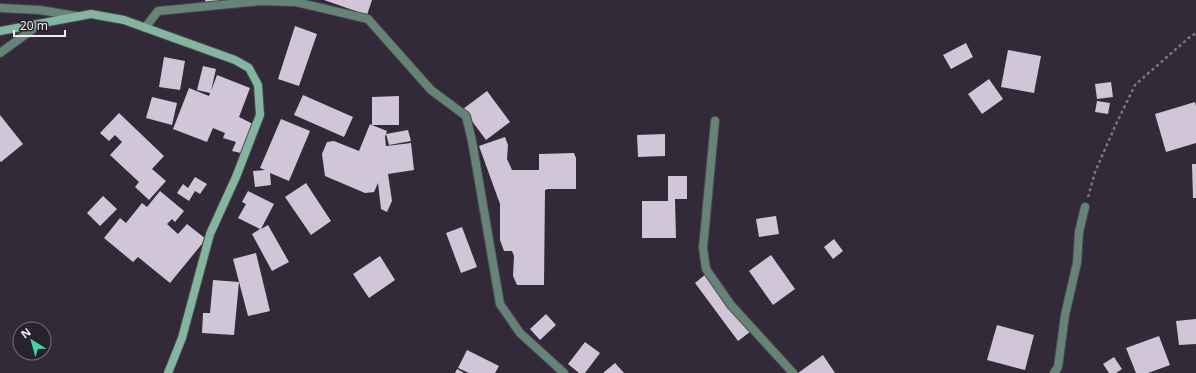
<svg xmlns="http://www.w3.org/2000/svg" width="1196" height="373" viewBox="0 0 1196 373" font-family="'Noto Sans',sans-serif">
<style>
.building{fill:#d0c6d7}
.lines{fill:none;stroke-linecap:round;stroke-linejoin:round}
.street-casing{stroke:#4d4552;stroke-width:10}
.secondary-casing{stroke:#4d4552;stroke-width:10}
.path{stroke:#7d7682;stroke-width:2.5;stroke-dasharray:3 3;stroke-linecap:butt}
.street{stroke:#668476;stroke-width:8}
.secondary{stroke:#84b59f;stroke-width:8}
</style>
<rect width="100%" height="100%" fill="#322a38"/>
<path class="building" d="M205,0H226V1L206,4Z
M324,0H372L367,15Z
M295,26L317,34L299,86L278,79Z
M966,43L973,57L951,69L943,55Z
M1008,50L1041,56L1034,93L1001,87Z
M164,57L185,61L180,90L159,87Z
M203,66L216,69L211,91L217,75L250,88L239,117L253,124L241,153L232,151L236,142L223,138L225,133L213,128L207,142L173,129L189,88L209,96L210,93L197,90Z
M989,79L1003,99L982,114L968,94Z
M1111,82L1113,97L1097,99L1095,84Z
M487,91L510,122L486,140L463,109Z
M303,95L353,117L344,137L294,115Z
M399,96V125H372L387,131L385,137L386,146L411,143L414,170L388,174L392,201L387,212L381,209L378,183L374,192L365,193L325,176L322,154L327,142L334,141L359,151L370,124L372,125V97Z
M152,97L177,103L172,125L146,118Z
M1097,101L1110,103L1108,114L1095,112Z
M1195,102L1196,106V143L1166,152L1155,114Z
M119,113L164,156L152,169L166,181L149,200L135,187L139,182L110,155L122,142L115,135L109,141L100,133Z
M0,115L23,144L1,162L0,161Z
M281,119L310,131L289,181L270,173L271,185L255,187L253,171L265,170L260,168Z
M408,130L411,141L389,145L386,134Z
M665,134V156L638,157L637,135Z
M505,137L508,145L507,159L512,170H539V154L574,153L576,158V189H548L545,190L544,285H517L513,276L514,256L512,251H504L500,240V204L479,146Z
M1192,164H1196V198H1193Z
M668,176H687V199H675L676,238H642V201H668Z
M195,177L207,184L200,194L195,191L189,201L177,193L183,184L188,188Z
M306,183L331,221L311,235L285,197Z
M160,191L184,211L175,222L172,219L167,224L178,234L187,224L206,239L170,283L138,257L133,262L104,238L120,218L126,223L142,203L147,207Z
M248,191L274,204L261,229L268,225L289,262L272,271L252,234L260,229L238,218L246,204L242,202Z
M103,196L117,209L100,226L87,213Z
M776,216L779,234L759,237L756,219Z
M462,227L477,267L461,273L446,233Z
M834,239L843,251L833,259L824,247Z
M256,253L270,311L248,316L233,259Z
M771,255L795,289L773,305L749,271Z
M380,256L395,280L369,298L353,274Z
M706,274L750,332L738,341L695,283Z
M213,280L239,282L234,335L202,333L203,313H210Z
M546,314L556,325L540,340L530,329Z
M1196,319V344L1179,345L1176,321Z
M997,325L1034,335L1025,370L987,360Z
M1159,336L1170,365L1148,373H1136L1126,348Z
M585,342L600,353L585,373H579L568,364Z
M467,350L499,366L495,373H469L458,368Z
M823,355L835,373H798Z
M1114,357L1122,369L1116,373H1109L1103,364Z
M615,363L624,373H603Z
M457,369L464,373H455Z"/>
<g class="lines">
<defs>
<path id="street" d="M0,8L40,10L76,16
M145,28L158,11L262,1L296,2L368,19L431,90L466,116L472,141L500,304L520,333L564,373
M0,53L40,24
M715,121L703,248L706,269L731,305L793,373
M1054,373L1058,367L1065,315L1077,263L1079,232L1085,207"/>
<path id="secondary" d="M0,31L91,14L124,20L235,60L249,68L258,85L260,115L236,177L210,234L182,338L168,373"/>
</defs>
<use href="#street" class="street-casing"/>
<use href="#secondary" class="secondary-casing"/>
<path class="path" d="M1088,197L1095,172L1117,122L1135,85L1192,35L1196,34"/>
<use href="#street" class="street"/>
<use href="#secondary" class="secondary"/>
</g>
<g transform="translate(32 341) rotate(323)"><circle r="19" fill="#28212e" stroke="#78727e"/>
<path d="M0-3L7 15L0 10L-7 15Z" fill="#40d4a1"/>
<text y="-6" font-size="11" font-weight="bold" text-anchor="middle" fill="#f1ecf5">N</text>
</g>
<path d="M14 30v6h51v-6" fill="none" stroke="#f1ecf5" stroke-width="2"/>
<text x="20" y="30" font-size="12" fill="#f1ecf5" stroke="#28212e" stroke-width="3" paint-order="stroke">20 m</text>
</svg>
